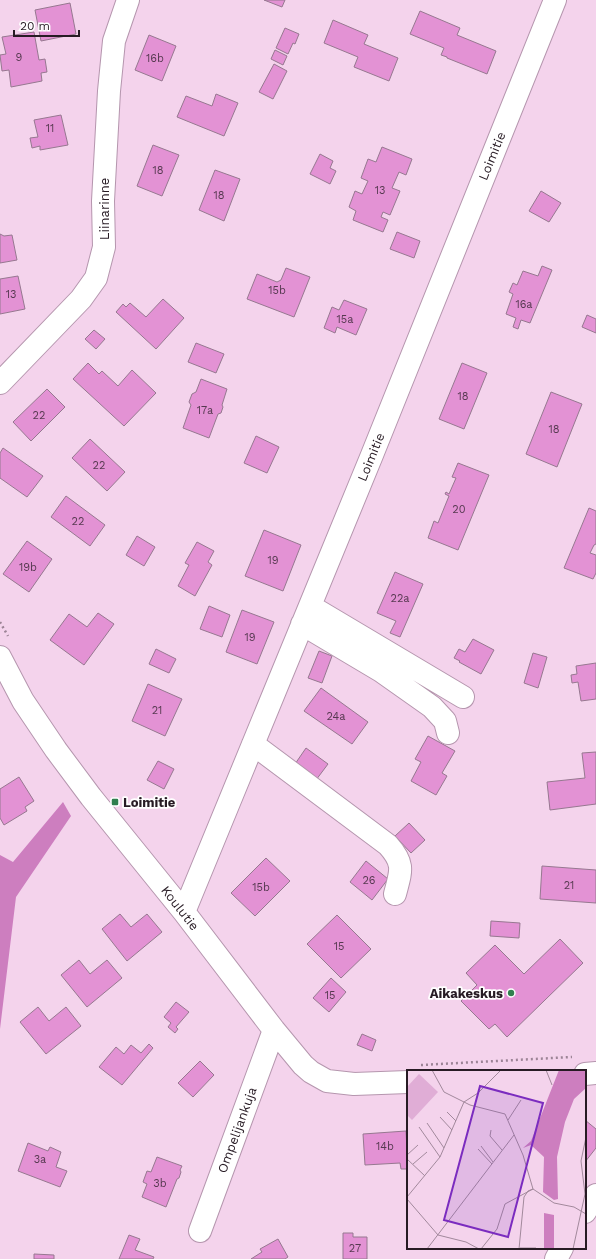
<svg xmlns="http://www.w3.org/2000/svg" width="596" height="1259" viewBox="0 0 596 1259" font-family="'Work Sans',sans-serif">
<style>
.forest{fill:#cd7ebf}
.building{fill:#e392d4;stroke:#967890}
.lines{fill:none;stroke-linecap:round;stroke-linejoin:round}
.minor-casing{stroke:#b596ae;stroke-width:24}
.path{stroke:#9c8496;stroke-width:2.5;stroke-dasharray:2 3;stroke-linecap:butt}
.minor{stroke:#fff;stroke-width:22}
.poi-dot{fill:#307f4f;stroke:#fff;stroke-width:1.5}
.labels{text-anchor:middle;dominant-baseline:central;stroke-width:3.5;stroke-linejoin:round;paint-order:stroke}
.number-label{font-size:11px;fill:#563950}
.street-label{font-size:13px;fill:#271b24;stroke:#fff}
.poi-label{font-size:13px;font-weight:bold;fill:#271b24;stroke:#fff;text-anchor:start}
.inset-road{fill:none;stroke:#a2899c;stroke-width:1}
.view{fill:#7b2cbf;fill-opacity:0.15;stroke:#7b2cbf;stroke-width:2}
.inset-edge{fill:none;stroke:#271b24;stroke-width:2}
</style>
<rect width="100%" height="100%" fill="#f4d3ec"/>
<path class="forest" d="M63,802L71,816L16,897L0,1029V855L13,862Z"/>
<path class="building" d="M264,0H285L282,7Z
M70,3L76,34L41,41L35,10Z
M420,11L460,28L457,35L496,51L487,74L447,58V57L441,55L444,48L410,34Z
M333,20L368,35L364,44L398,58L389,81L354,67L358,57L324,43Z
M285,28L299,34L295,44L293,43L288,54L276,48Z
M34,32L39,60L45,59L47,72L41,73L42,81L11,87L9,70L2,71L0,55L6,54L2,37Z
M149,35L176,46L162,81L135,70Z
M275,50L287,56L283,65L271,59Z
M274,64L287,71L273,99L259,92Z
M216,94L238,103L224,136L177,117L186,96L212,106Z
M61,115L68,145L40,150V146L32,148L30,138L38,137L34,120Z
M153,145L179,155L162,196L137,186Z
M382,147L412,159L406,175L399,172L392,188L400,191L390,215L383,212L381,217L388,220L383,232L353,220L356,211L349,207L355,191L362,194L368,181L361,178L368,159L376,162Z
M320,154L333,161L330,168L336,171L330,184L310,174Z
M215,170L240,179L224,221L199,210Z
M541,191L561,203L549,222L529,211Z
M397,232L420,241L414,258L390,249Z
M0,234L4,236L12,235L17,260L0,263Z
M542,266L552,270L530,323L521,320L518,329L513,327L516,318L506,314L513,294L509,292L513,283L517,285L523,271L538,276Z
M286,268L310,277L294,317L247,299L257,274L277,282L281,280Z
M18,276L25,309L0,314V279Z
M163,299L184,318L156,349L116,312L123,304L126,307L130,303L146,317Z
M344,300L367,309L356,335L337,327L335,333L324,328L332,307L339,310Z
M587,315L596,319V333L582,327Z
M94,330L105,339L96,349L85,339Z
M196,343L224,354L216,373L188,362Z
M88,363L99,374L102,371L118,386L132,370L156,393L124,426L73,379Z
M462,363L487,373L464,429L439,419Z
M201,379L227,389L222,405L223,407L221,413L218,414L209,438L183,428L191,405L189,402L192,394L196,392Z
M47,389L65,407L31,441L13,422Z
M551,392L582,404L557,467L526,454Z
M256,436L279,447L267,473L244,463Z
M90,439L125,472L107,491L72,458Z
M3,448L43,476L27,497L0,478V453Z
M458,463L489,475L458,550L428,538L434,521L438,523L449,496L445,494L446,492L449,494L456,478L452,477Z
M66,496L105,525L90,546L51,517Z
M589,508L596,511V544L594,545L590,553L596,555V573L593,579L564,568Z
M264,530L301,545L283,591L245,576Z
M137,536L155,547L144,566L126,555Z
M27,541L52,559L29,592L3,574Z
M197,542L214,551L208,562L212,565L195,596L178,586L189,565L185,563Z
M395,572L423,584L400,637L390,633L396,621L377,613Z
M209,606L230,615L222,637L200,629Z
M242,610L274,622L257,664L226,652Z
M98,613L114,624L84,665L50,640L69,614L87,627Z
M473,639L494,650L481,674L459,662L460,661L454,658L459,649L465,652Z
M156,649L176,659L169,673L149,664Z
M319,651L332,656L322,683L308,678Z
M533,653L547,657L538,688L524,683Z
M596,663V699L581,701L578,682L572,683L571,675L577,674L576,666Z
M148,684L182,699L165,736L132,721Z
M321,688L368,722L352,744L304,711Z
M428,736L455,751L442,773L447,776L436,795L411,781L421,762L415,759Z
M306,748L328,764L316,780L295,764Z
M596,752V804L550,810L547,782L585,778L582,753Z
M158,761L174,769L164,789L147,780Z
M19,777L34,801L25,807L27,811L4,825L0,818V789Z
M409,823L425,840L411,853L395,836Z
M266,858L290,881L255,916L231,893Z
M366,861L388,879L372,900L350,882Z
M542,866L596,870V903L540,899Z
M120,914L131,927L147,914L162,932L127,961L102,929Z
M337,915L371,949L341,978L307,944Z
M491,921L520,923L519,938L490,936Z
M560,939L583,963L507,1037L495,1024L489,1029L461,1001L477,985L466,973L495,945L524,974Z
M79,960L90,974L107,960L122,978L87,1007L61,975Z
M331,978L346,992L329,1012L313,998Z
M176,1002L189,1012L176,1027L178,1029L175,1033L168,1027L171,1023L164,1017Z
M38,1007L49,1021L66,1007L81,1026L46,1054L20,1022Z
M362,1034L376,1040L372,1051L357,1045Z
M149,1044L153,1048L122,1085L99,1067L116,1047L124,1054L131,1045L141,1053Z
M200,1061L214,1075L193,1097L178,1083Z
M585,1120L596,1129V1148L585,1162Z
M406,1131L408,1169H401L400,1163L365,1165L363,1134Z
M28,1143L48,1151L50,1147L61,1152L56,1167L67,1171L60,1187L18,1171Z
M157,1157L182,1166L180,1170L181,1172L179,1178L177,1179L166,1207L142,1197L147,1184L143,1182L147,1171L151,1172Z
M343,1233H353V1237H367V1259H343Z
M129,1235L140,1239L135,1250L154,1257L153,1259H119Z
M278,1239L288,1257L285,1259H251L262,1252L260,1249Z
M34,1254L54,1255V1259H34Z"/>
<g class="lines">
<defs>
<path id="minor" d="M0,383L81,299L96,278L104,247L103,201L109,91L114,41L128,0
M310,606L463,697
M302,624L381,671L432,707L445,721L448,733
M0,657L23,701L56,750L91,797L184,912L274,1030L303,1065L311,1072L327,1081L354,1084L408,1082
M253,744L388,845C405,864 401,871 395,894
M184,912L372,455L555,0
M585,1074L596,1073
M585,1212L596,1195
M200,1231L274,1030
M556,1259L562,1248"/>
</defs>
<use href="#minor" class="minor-casing"/>
<path class="path" d="M0,622L8,636
M421,1065L572,1057"/>
<use href="#minor" class="minor"/>
</g>
<g class="poi-dot">
<rect x="111" y="798" width="8" height="8" rx="2"/>
<circle cx="511" cy="993" r="4"/>
</g>
<g class="labels">
<g class="number-label">
<text x="19" y="57">9</text>
<text x="155" y="58">16b</text>
<text x="50" y="128">11</text>
<text x="158" y="170">18</text>
<text x="380" y="190">13</text>
<text x="219" y="195">18</text>
<text x="277" y="290">15b</text>
<text x="11" y="294">13</text>
<text x="524" y="304">16a</text>
<text x="345" y="319">15a</text>
<text x="463" y="396">18</text>
<text x="205" y="410">17a</text>
<text x="39" y="415">22</text>
<text x="554" y="429">18</text>
<text x="99" y="465">22</text>
<text x="459" y="509">20</text>
<text x="78" y="521">22</text>
<text x="273" y="560">19</text>
<text x="28" y="567">19b</text>
<text x="400" y="598">22a</text>
<text x="250" y="637">19</text>
<text x="157" y="710">21</text>
<text x="336" y="716">24a</text>
<text x="369" y="880">26</text>
<text x="569" y="885">21</text>
<text x="261" y="887">15b</text>
<text x="339" y="946">15</text>
<text x="330" y="995">15</text>
<text x="385" y="1146">14b</text>
<text x="40" y="1159">3a</text>
<text x="160" y="1183">3b</text>
<text x="355" y="1248">27</text>
</g>
<g class="street-label">
<text transform="translate(492 156) rotate(-68)">Loimitie</text>
<text transform="translate(104 209) rotate(-90)">Liinarinne</text>
<text transform="translate(371 457) rotate(-68)">Loimitie</text>
<text transform="translate(180 908) rotate(52)">Koulutie</text>
<text transform="translate(237 1130) rotate(-70)">Ompelijankuja</text>
</g>
<g class="poi-label">
<text x="123" y="802">Loimitie</text>
<text x="503" y="993" text-anchor="end">Aikakeskus</text>
</g>
</g>
<g transform="translate(407 1070)">
<rect width="179" height="179" fill="#f4d3ec"/>
<path d="M12,4L31,22L5,50L0,45V17Z" fill="#e0add6"/>
<path d="M152,0H179V18L167,29L158,52L150,87L151,129L147,130L136,122L137,87L124,75L116,78L124,71ZM137,143L147,145V179H137Z" fill="#cd7ebf"/>
<path class="inset-road" d="M25,0L37,22L63,35L98,44L116,85L126,119L147,133L167,137L179,144M139,0L145,15M40,42L49,51M33,47L45,60M101,50L114,30M20,53L37,78M12,57L33,87M84,60L83,66L95,80M74,76L86,92M71,79L85,94M0,85L11,75M0,89L18,106M6,94L20,82M0,127L33,87L57,32L71,23L94,0M0,129L31,165L59,172L72,179M113,178H129M20,179L107,65M74,179L90,159L98,134L126,119M112,179L117,127L121,121L126,119M166,179L178,124L174,91L179,67"/>
<path class="view" d="M73,16L136,33L101,167L37,150Z"/>
<rect width="179" height="179" class="inset-edge"/>
</g>
<path d="M14 30v6h65v-6" fill="none" stroke="#271b24" stroke-width="2"/>
<text x="20" y="30" font-size="12" fill="#271b24" stroke="#ffffff" stroke-width="3" paint-order="stroke">20 m</text>
</svg>
